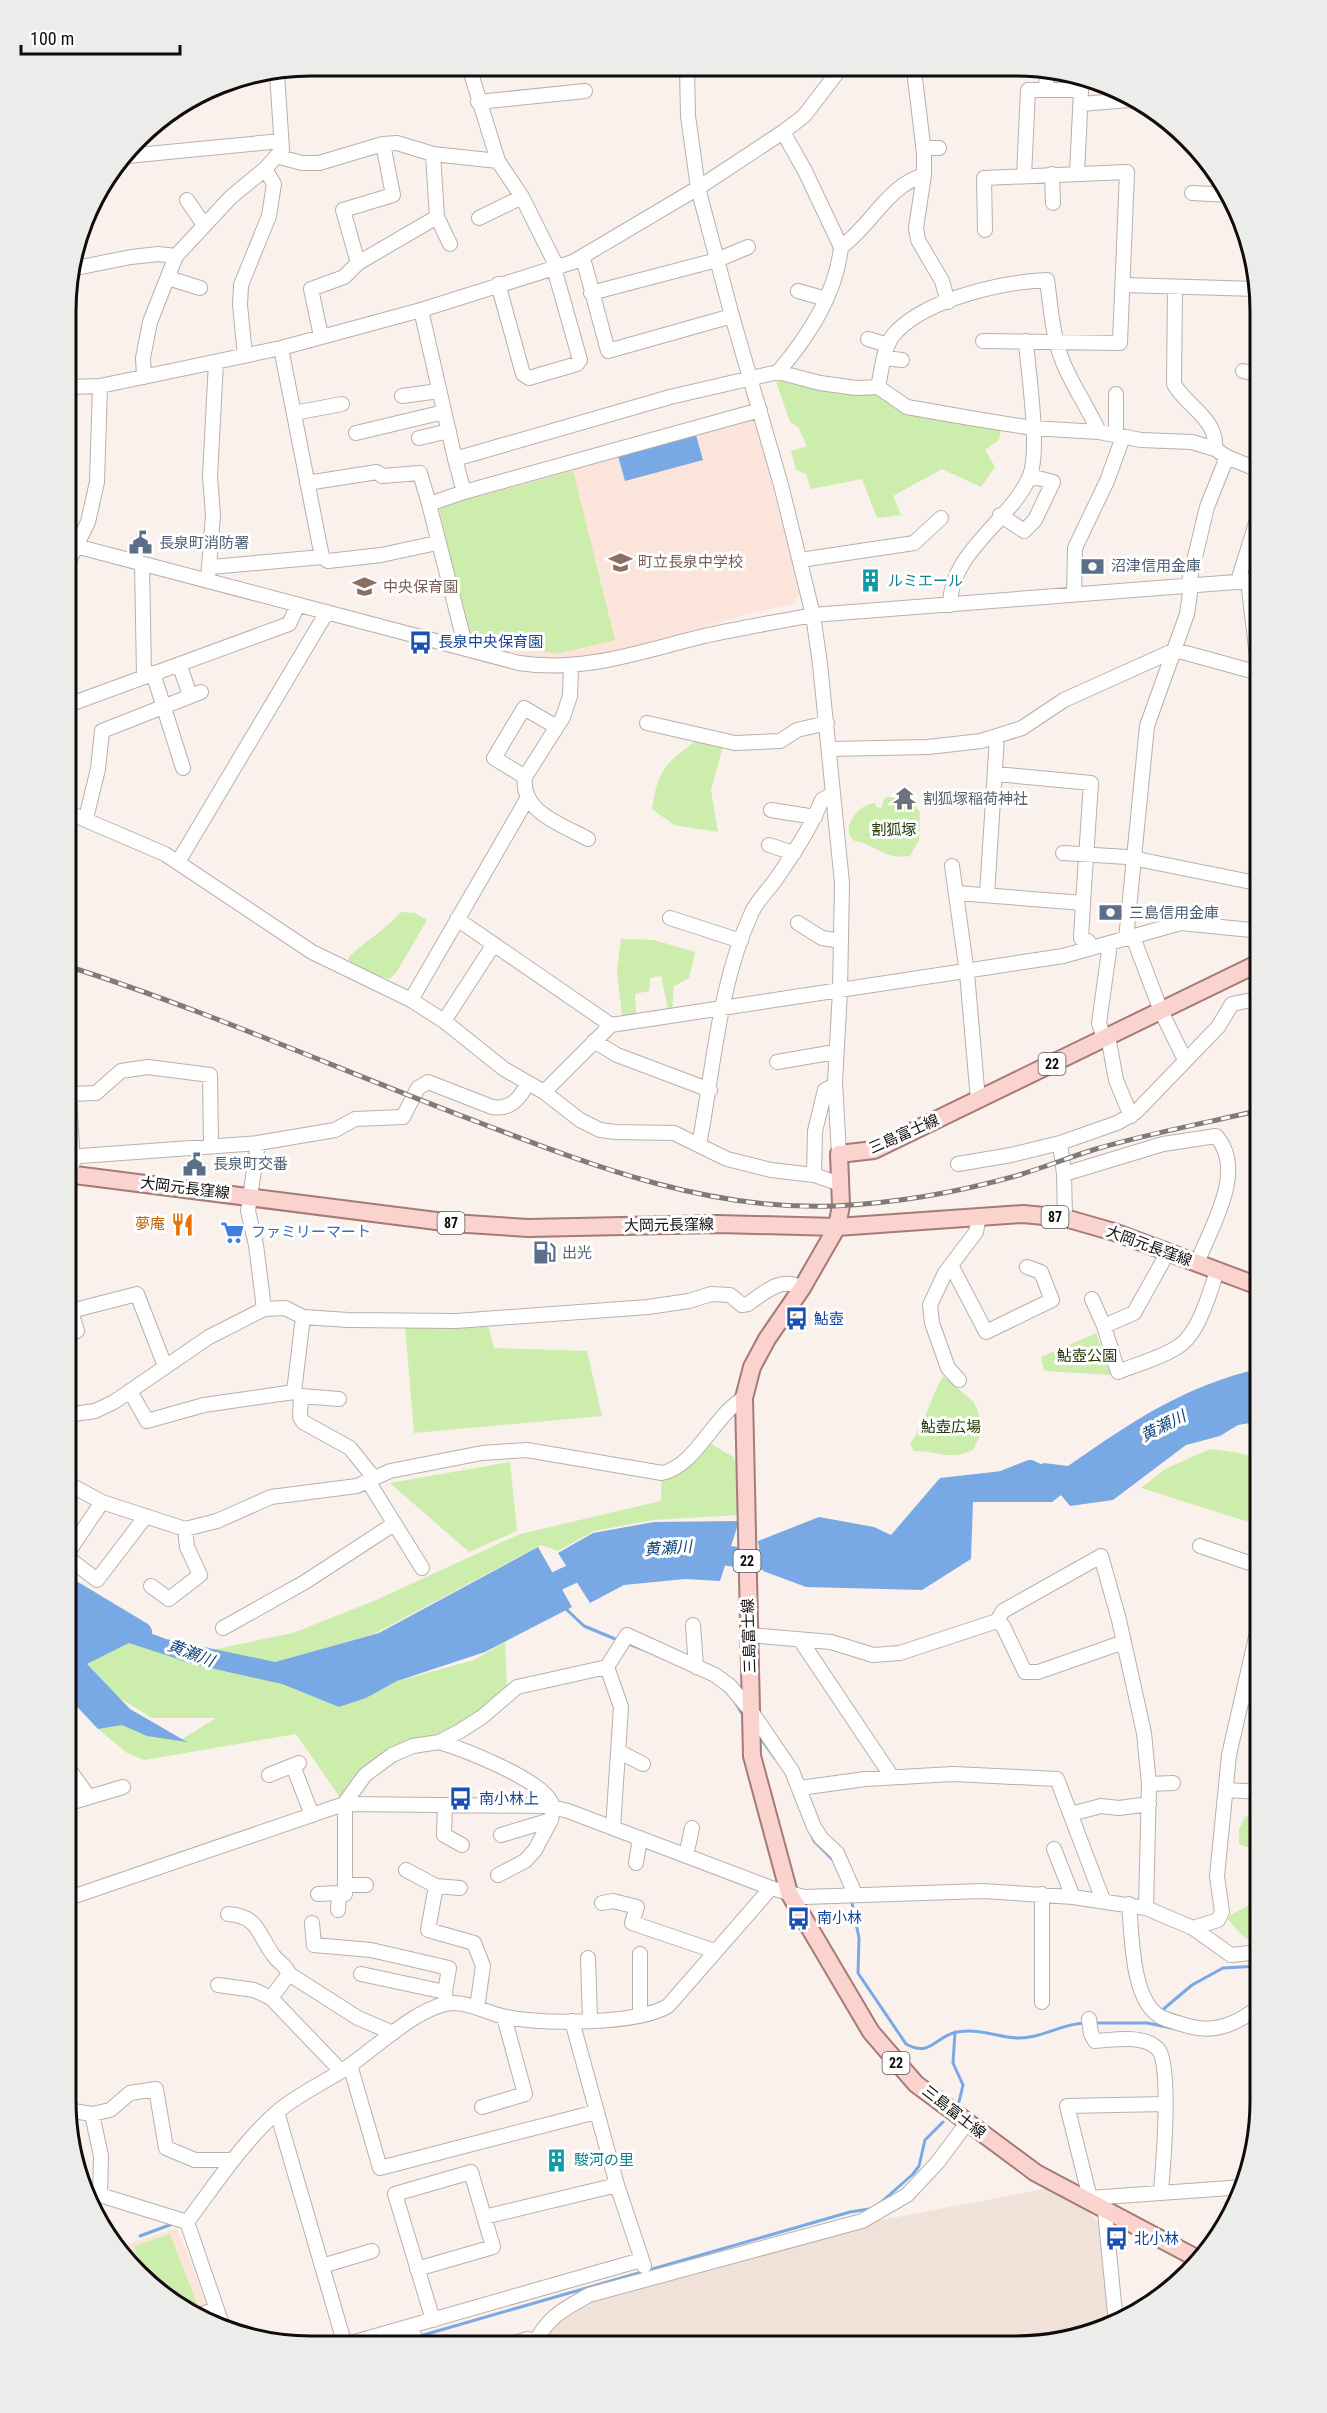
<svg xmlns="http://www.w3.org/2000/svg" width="1327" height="2413" viewBox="0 0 1327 2413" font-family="'Roboto Condensed','Noto Sans JP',sans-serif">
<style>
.built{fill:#f1e2d9}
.education{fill:#fbe4d9}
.green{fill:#ccedab}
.water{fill:#78a9e5}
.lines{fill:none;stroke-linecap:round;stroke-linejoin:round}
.stream{stroke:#78a9e5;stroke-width:3}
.river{stroke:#78a9e5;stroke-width:20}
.minor-casing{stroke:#b9b0ac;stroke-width:16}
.major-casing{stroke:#a67a76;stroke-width:20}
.minor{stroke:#fff;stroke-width:14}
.major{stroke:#fad3cf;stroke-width:16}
.rail-casing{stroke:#817b78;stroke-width:5}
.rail{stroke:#fff;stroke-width:3;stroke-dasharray:9;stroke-linecap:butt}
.labels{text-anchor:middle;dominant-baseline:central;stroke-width:6;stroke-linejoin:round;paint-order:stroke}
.shield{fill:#fff;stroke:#575554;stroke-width:1.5}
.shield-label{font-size:14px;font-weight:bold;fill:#0f0c0b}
.service-label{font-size:15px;fill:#4e5e75;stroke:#fff;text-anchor:start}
.education-label{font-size:15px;fill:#785e54;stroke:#fff;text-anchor:start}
.culture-label{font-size:15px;fill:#0d838f;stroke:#fff;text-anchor:start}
.transit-label{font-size:15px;fill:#164399;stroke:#fff;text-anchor:start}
.worship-label{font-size:15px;fill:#5b616d;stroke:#fff;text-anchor:start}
.park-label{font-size:15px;fill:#223703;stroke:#fff}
.street-label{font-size:15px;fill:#0f0c0b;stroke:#fff}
.food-label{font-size:15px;fill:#c56008;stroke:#fff;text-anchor:end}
.shop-label{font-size:15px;fill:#366cbe;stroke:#fff;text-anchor:start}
.water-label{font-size:16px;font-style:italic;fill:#12447a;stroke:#fff}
.rim{fill:none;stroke:#0f0c0b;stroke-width:3}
</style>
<rect width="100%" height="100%" fill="#faf1ec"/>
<path class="built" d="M1049,2188L1082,2203L1098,2223L1111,2326L1095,2334L1016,2347L539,2346L557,2321L590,2301L850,2226Z"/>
<path class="education" d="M754,415L799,589L798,597L792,604L744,615L620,652L572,659L527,656L468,637L436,513L440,504Z
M177,2228L207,2305L188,2311L162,2296L115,2248Z"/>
<path class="green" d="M773,373L876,390L909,409L1002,423L999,440L985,450L995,467L981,487L942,469L893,496L901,515L877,518L862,479L811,489L806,474L796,470L791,451L807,446L798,427L790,422Z
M573,471L615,640L556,654L468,637L439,507Z
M697,740L723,747L711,790L718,832L674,825L652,809C658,769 665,764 697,740Z
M907,795H912L914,805L920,812L919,840L910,856C892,859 882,852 866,844C863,842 856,842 853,840C839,827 862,802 875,803L876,807L881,808L884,799L890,796L896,798Z
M401,912L415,913L427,920L396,973L389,979L353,966L348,958C365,941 385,930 401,912Z
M621,939L654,940L695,952L689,978L674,986L672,1010L668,1009L661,976L650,978L649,991L635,994L636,1014L622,1016L617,971Z
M486,1318L494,1348L587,1351L602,1416L414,1433L405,1326Z
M1096,1333L1111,1375L1044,1371L1041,1357Z
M943,1376L974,1402L984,1428L973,1450C948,1461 938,1451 914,1451L910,1444C922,1429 932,1395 943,1376Z
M705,1440L733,1457L738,1466V1515L654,1520L594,1531L558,1551L541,1545L374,1634L275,1662L211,1650L293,1633L376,1600L520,1534L661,1501L662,1473Z
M1210,1449L1240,1453L1261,1460V1526L1141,1488L1165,1469Z
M510,1462L517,1531L469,1552L390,1483Z
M505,1642L507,1691L443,1737L367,1765L341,1799L296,1734L144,1760L127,1753L98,1729L120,1720L179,1741L216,1718H152L118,1697L86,1664L129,1643L282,1684L339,1707L366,1698L397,1681L474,1660Z
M1261,1812V1853L1239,1844V1829L1245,1817Z
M1261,1898L1260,1947L1243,1936L1228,1920L1229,1916Z
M170,2234L197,2304L183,2309C150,2289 144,2283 134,2246Z"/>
<path class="water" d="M696,435L703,460L625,481L618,456Z
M1261,1368V1418L1256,1422L1238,1425L1220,1436L1186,1445L1113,1500L1070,1506L1061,1495L1052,1502H973L971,1559L922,1590L806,1587L763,1571L758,1541L819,1517L874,1527L891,1535L940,1478L1020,1469L1041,1477L1056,1490L1036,1466L1044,1463L1068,1466C1133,1421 1182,1387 1261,1368Z
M739,1521L720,1581L685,1579L624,1585L590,1603L558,1553L593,1533L654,1522Z
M538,1547L572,1607L485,1652L397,1681L366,1698L339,1707L282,1684L193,1664L129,1643L87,1664L130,1709L187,1742L147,1736L122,1725L98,1729L66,1695L67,1587L123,1623L166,1639L275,1662L379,1633Z"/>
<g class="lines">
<path class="stream" d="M565,1608L584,1626L620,1641
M626,1643L642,1649
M735,1702L744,1717
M759,1736L775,1758
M811,1833L814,1841L835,1862
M851,1898L859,1938L858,1973L906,2044C931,2058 935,2036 957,2032C981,2028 996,2037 1017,2038C1041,2039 1062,2023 1086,2023
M1160,2012L1192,1985L1223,1968L1260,1966
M1092,2023H1147L1172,2028
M955,2032L953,2063L963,2085L958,2106
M878,2205L913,2174L919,2166L925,2140L943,2122
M140,2236L175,2223
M420,2336L850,2212L869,2209
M386,2345L410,2338"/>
<path class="river" d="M1002,1481L1030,1470L1060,1485L1071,1480
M706,1548L729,1556L786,1562
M67,1587L142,1632
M533,1592L596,1563"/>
<defs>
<path id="minor" d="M469,67L498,161L522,197L557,267
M687,68L688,116L698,188L732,316L781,485L813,615L820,664L842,883L840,991L835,1082L839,1154
M1045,90L1048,71
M478,102L585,91
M1081,104L1130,100L1141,102
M783,132L805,171L841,247
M923,148H939
M127,156L281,141
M276,156L302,163H319L383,144L397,143L433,154L498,161
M1052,174L1053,203
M924,175L916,228L918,240L942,281L948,302
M1024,176L1028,90H1081L1077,173
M1192,193L1230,195
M187,200L204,225
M437,217L450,244
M479,218L522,197
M583,258L608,351L732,316
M358,263L343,210L393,195L383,144
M71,269L131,257L158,254L176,256
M168,278L200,288
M498,284L523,374L529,378L577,364L580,360L554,268
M1124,285L1257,289
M1175,288L1174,384C1187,407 1218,419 1215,449
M798,291L826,299
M591,293L717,260L748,247
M421,310L455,459L670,397L778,372L820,383L856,388L878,387L907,407L970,418L1032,428L1099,432L1141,440L1192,442L1215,449L1227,457L1261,471
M321,336L311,289L344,277L358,263L437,217L433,154
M868,339L888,345
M983,341L1120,343L1127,172L984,178L985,230
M281,348L322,557L328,561L381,555L437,543
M245,356L240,305L241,285L269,216L274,184L265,169
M885,358L902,360
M1243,371L1261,375
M778,372C808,337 836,295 841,247C871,226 887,186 924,175V153L914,70
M144,377L143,358L150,322L176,256L231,197L265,169L282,150L277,73
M68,387L100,386L281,348L421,310L573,262L698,188L783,132L804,116L840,69
M878,387C882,370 883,344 897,331C930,298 1003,282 1047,280C1050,300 1051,320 1056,340C1063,373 1085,401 1099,432
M1116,394V435
M1258,395L1261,396
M402,396L439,391
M294,413L342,404
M356,433L444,412
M419,438L449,431
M455,459L464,492
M307,483L377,472L382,476L420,473L429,504
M1000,515L1024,531L1035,520L1053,482L1030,476
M68,544L519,663C584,673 642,651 704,636C740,628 777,622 813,615L1261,580
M800,560L914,543L941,518
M68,563L88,522L97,482L100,386
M142,564L144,675
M211,567L322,557
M208,580L213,515L210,476L216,362
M1238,581L1261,507
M1248,581L1261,690
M1188,586L1207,507L1227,457
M1074,594L1075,548L1107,481L1123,437
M950,605C950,552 1009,522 1029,478C1041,451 1028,373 1026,341
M466,648L429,504L464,492L760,410
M179,664L190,695
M571,666L570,696L563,717L525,777C520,812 563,825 588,839
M153,673L183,768
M68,705L289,624L298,605
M647,723L735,743L780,741L797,730L827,723
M829,749L928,747L981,741L1022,728L1064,700L1175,650L1259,673
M525,777L494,758L524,708L555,726
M771,810L815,817
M67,812L165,854L312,952L411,1000L444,1021L504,1069L544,1092L580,1120L600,1130L616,1132L674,1133L727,1159L771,1170L814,1175L840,1184
M86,818L98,769L102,731L201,692
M769,845L794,853
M1063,853L1127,857L1261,884
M178,862L327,612
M952,866L967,973L978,1100
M957,893L1083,903L1091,783L996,774
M987,895L997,737
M1083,903L1081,938L1088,941L1092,948
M670,918L741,941
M457,919L611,1025
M798,923L822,938L841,941
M1133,937L1161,1011L1185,1060
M1126,939L1147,726L1187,614L1191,586
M411,1000L527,799
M444,1021L494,944
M1108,1036L1116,1080L1131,1116
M1104,1038L1099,1023L1110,944
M594,1041L617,1055L710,1090
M777,1062L835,1052
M67,1067L73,1163
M544,1092L611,1025L1063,956L1181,923L1261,931
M70,1094L96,1093L121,1071L148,1067L210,1075L211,1145
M258,1143L248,1211L256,1245L264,1309L285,1308L303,1317L348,1320L456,1321L648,1307L689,1301L711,1294L730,1295L742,1305L748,1304C765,1292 781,1276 802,1288
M699,1145C714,1067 718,986 752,912C758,899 768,891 776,879C794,853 810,829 822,800L833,794
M67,1157L258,1143L335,1130L355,1119L403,1117L418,1088L428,1082L492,1107C511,1110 520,1098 528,1083
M958,1164L1011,1155L1060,1143
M1064,1174L1163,1144L1216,1136C1247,1170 1211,1227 1197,1263
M814,1175L815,1131L825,1090L835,1085
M1065,1218L1064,1174L1060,1143L1117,1123L1136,1112L1218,1027L1232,1004L1261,998
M951,1265L986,1332L1052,1300L1041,1272L1027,1267
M1092,1299L1104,1326L1118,1372C1137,1364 1162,1358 1179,1346C1199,1333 1210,1292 1217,1271
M1104,1326L1134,1313L1168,1252
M77,1331L71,1311L137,1294L165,1366
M959,1380L948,1368L932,1323L930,1305L945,1273L976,1232L979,1216
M130,1391L147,1421L204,1405L294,1392L301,1396L339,1399
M294,1392L303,1317
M301,1396L300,1417L303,1422L350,1448L374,1478
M67,1415L95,1411L114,1402L209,1337L264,1309
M368,1481L422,1568
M67,1483L102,1502L185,1529L217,1521L271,1497L357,1486L390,1471L482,1453L527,1450L662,1473C696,1466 714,1415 744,1398
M1200,1546L1261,1567
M67,1554L102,1502
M67,1557L97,1580L146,1516
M151,1586L169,1599L200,1575L187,1547L185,1529
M997,1621L1003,1626L1025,1672H1038L1124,1642
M693,1625L696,1667
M223,1628L305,1582L394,1524
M749,1635L831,1642L873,1655L900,1653L997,1621L1003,1611L1101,1556L1119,1620L1144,1733L1149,1784L1146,1908
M801,1641L892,1777
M607,1667L621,1707L613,1828
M1243,1696L1261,1699
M439,1742C463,1749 540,1779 551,1802C554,1808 552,1814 551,1820L501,1835
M618,1751L643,1764
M66,1765L88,1796
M293,1766L312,1815
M269,1775L299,1763
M1149,1784L1173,1783
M800,1788L865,1779L953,1774L1057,1779L1103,1900
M1226,1790L1261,1792
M66,1804L123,1787
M344,1804L365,1775L392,1755L413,1746L439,1742L460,1731L482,1717L517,1687L607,1667L627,1635L715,1675L730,1686L751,1711L792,1771L814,1827L821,1838L837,1853L855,1894
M445,1805L444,1835L462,1845
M1071,1814L1101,1806L1119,1808L1149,1804
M1054,1849L1073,1897
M686,1856L692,1828
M636,1863L640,1838
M406,1870L436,1886L460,1888
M498,1875L525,1861L535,1850L551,1820
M345,1885H366
M436,1886L428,1930L474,1943L483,1966L477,2008
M318,1894L339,1893
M1042,1894V2002
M66,1899L344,1804L548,1806L568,1811L771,1888L804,1897L983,1891L1073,1897L1146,1908L1193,1928L1218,1920L1222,1912L1217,1876L1229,1755L1261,1615
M602,1903L613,1901L637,1907L632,1923L715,1951
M1129,1904C1132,1934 1131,2001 1161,2017C1169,2021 1179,2023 1188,2026C1216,2034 1238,2023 1260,2006
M338,1910L339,1893L345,1894V1804
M228,1914C260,1916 258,1936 274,1956C279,1963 286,1965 289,1974L358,2018L393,2033
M312,1923L314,1945L371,1950L449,1968L445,1992
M1193,1928L1231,1955L1260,1952
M588,1958L590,2020
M361,1974L445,1992L446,2000
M218,1985L254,1990L271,1998L289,1974
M271,1998L341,2071
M640,2015V1954
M1089,2019L1091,2034L1095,2041C1115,2040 1143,2034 1158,2049C1172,2063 1163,2168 1161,2191
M572,2021L617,2185L644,2266
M350,2065L380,2168L596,2112
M482,2107L525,2094L504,2017
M67,2110L92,2114L110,2110L130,2093L156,2089L166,2148L195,2160H233
M277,2112L345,2345
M92,2114L101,2156L100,2195L187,2222
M1090,2198L1067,2106L1165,2104
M1087,2201L1090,2198L1244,2187
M1105,2212L1116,2323
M484,2217L617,2185
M322,2266L372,2251
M417,2269L493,2247L471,2172L395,2194L433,2320
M196,2316L216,2309
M411,2326L417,2345
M224,2330L187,2222C215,2185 242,2143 276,2113C297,2094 326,2082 349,2066C376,2048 420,2004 454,2003C472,2003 489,2014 506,2017C543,2024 636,2025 668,2006L771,1888
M344,2345L641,2260
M503,2346L528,2339L535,2342
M534,2346C546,2317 564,2309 589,2295L862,2221L907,2195L937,2163L967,2123"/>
<path id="major" d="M67,1174L452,1223L528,1228L718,1224L837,1227L1023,1214L1065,1218L1114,1232L1261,1287
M1200,2260L1036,2173L916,2084L871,2032L789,1893L752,1756L744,1398L752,1367L767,1339L802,1288L837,1227L841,1205L839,1154L874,1150L1261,962"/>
</defs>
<use href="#minor" class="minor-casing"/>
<use href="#major" class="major-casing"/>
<use href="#minor" class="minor"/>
<use href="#major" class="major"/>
<defs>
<path id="rail" d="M67,966C209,1011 344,1072 483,1124C596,1167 711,1211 834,1206C897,1203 959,1192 1019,1175C1045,1167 1070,1157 1096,1149C1150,1133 1206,1123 1261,1110"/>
</defs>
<use href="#rail" class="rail-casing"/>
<use href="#rail" class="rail"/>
</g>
<defs>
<symbol id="civic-bare" viewBox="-9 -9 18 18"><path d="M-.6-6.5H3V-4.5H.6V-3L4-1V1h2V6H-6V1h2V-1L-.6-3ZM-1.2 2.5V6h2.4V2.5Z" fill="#5c6f8a" stroke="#fff" stroke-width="2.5" paint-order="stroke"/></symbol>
<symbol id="school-bare" viewBox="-9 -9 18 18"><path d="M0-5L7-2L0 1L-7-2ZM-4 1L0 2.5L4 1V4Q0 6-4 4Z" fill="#8d6e63" stroke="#fff" stroke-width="2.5" paint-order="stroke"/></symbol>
<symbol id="bank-bare" viewBox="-9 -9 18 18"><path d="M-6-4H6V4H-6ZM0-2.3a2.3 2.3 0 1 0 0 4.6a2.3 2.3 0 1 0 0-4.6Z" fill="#5c6f8a" stroke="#fff" stroke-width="2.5" paint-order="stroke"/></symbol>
<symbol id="building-bare" viewBox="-9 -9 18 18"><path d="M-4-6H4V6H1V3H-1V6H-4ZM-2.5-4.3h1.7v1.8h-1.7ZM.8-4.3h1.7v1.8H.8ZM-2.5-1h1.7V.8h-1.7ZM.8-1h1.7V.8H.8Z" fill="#0f9aa8" stroke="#fff" stroke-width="2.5" paint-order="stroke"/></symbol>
<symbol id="bus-bare" viewBox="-9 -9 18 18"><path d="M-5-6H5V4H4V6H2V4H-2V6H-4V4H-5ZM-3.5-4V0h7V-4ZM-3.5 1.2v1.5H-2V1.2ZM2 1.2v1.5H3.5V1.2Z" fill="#1a4fb4" stroke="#fff" stroke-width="2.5" paint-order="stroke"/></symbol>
<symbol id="temple-bare" viewBox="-9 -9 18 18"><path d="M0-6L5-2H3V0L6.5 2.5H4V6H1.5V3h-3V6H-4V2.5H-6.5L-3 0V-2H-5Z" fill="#6b7280" stroke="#fff" stroke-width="2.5" paint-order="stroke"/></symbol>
<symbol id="restaurant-bare" viewBox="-9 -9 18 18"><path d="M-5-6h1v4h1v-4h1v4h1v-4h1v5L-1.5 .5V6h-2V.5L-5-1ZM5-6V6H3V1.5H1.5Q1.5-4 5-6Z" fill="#e8710a" stroke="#fff" stroke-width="2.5" paint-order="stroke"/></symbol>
<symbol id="supermarket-bare" viewBox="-9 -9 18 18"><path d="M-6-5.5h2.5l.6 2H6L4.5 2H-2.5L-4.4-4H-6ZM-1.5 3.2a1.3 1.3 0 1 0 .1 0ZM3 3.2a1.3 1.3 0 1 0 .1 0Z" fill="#3f7fe0" stroke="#fff" stroke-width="2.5" paint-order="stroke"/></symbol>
<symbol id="fuel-bare" viewBox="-9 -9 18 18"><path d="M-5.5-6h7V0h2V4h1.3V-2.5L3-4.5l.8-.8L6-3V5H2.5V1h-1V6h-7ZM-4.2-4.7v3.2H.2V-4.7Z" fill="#5c6f8a" stroke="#fff" stroke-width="2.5" paint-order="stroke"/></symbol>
</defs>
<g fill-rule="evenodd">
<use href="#civic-bare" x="124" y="526" width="33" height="33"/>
<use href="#school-bare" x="604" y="546" width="33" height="33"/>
<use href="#bank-bare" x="1076" y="550" width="33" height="33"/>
<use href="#building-bare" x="854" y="564" width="33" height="33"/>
<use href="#school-bare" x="348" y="570" width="33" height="33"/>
<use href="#bus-bare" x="404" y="626" width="33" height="33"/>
<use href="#temple-bare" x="888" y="782" width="33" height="33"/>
<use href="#bank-bare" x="1094" y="896" width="33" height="33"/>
<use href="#civic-bare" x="178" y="1148" width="33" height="33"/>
<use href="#restaurant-bare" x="166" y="1208" width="33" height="33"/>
<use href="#supermarket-bare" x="216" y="1216" width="33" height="33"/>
<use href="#fuel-bare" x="528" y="1236" width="33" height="33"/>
<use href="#bus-bare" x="780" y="1302" width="33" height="33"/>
<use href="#bus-bare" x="444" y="1782" width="33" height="33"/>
<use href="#bus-bare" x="782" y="1902" width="33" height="33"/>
<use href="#building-bare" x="540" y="2144" width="33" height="33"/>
<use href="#bus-bare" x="1100" y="2222" width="33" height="33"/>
</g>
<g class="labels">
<g class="shield">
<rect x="1038.5" y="1053" width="27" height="22" rx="4.5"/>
<rect x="1041.5" y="1206" width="27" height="22" rx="4.5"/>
<rect x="437.5" y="1212" width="27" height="22" rx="4.5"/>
<rect x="733.5" y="1550" width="27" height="22" rx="4.5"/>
<rect x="882.5" y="2052" width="27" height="22" rx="4.5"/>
</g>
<g class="shield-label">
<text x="1052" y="1064">22</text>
<text x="1055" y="1217">87</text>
<text x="451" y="1223">87</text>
<text x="747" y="1561">22</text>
<text x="896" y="2063">22</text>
</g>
<g class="service-label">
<text x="159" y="543">長泉町消防署</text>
<text x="1111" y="566">沼津信用金庫</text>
<text x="1129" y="913">三島信用金庫</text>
<text x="213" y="1164">長泉町交番</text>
<text x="562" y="1253">出光</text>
</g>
<g class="education-label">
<text x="638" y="562">町立長泉中学校</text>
<text x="383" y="587">中央保育園</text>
</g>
<g class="culture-label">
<text x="888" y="581">ルミエール</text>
<text x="574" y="2160">駿河の里</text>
</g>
<g class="transit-label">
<text x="438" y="642">長泉中央保育園</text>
<text x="814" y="1319">鮎壺</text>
<text x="479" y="1799">南小林上</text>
<text x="817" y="1918">南小林</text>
<text x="1134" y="2239">北小林</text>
</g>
<g class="worship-label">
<text x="923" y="799">割狐塚稲荷神社</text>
</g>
<g class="park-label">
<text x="894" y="830">割狐塚</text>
<text x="1087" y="1356">鮎壺公園</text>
<text x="951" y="1427">鮎壺広場</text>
</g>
<g class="street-label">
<text transform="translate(904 1134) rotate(-24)">三島富士線</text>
<text transform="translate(185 1188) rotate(7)">大岡元長窪線</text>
<text transform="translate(669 1225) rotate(-1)">大岡元長窪線</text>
<text transform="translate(1149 1246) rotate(20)">大岡元長窪線</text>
<text transform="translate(749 1636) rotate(-92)">三島富士線</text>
<text transform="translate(954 2112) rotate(38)">三島富士線</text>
</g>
<g class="food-label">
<text x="165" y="1224">夢庵</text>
</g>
<g class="shop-label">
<text x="251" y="1232">ファミリーマート</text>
</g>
<g class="water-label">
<text transform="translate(1163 1426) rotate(-27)">黄瀬川</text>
<text transform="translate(668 1548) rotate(-4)">黄瀬川</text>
<text transform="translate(191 1653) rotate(21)">黄瀬川</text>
</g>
</g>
<path d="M0 0H1327V2413H0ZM311 76H1015A235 235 0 0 1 1250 311V2101A235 235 0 0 1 1015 2336H311A235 235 0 0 1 76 2101V311A235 235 0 0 1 311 76Z" fill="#ececeb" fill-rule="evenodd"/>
<path class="rim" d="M311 76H1015A235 235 0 0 1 1250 311V2101A235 235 0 0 1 1015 2336H311A235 235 0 0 1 76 2101V311A235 235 0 0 1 311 76Z"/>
<path d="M21 45v9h159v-9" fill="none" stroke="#0f0c0b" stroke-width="3"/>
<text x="30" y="45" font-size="18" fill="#0f0c0b" stroke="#ffffff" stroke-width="4.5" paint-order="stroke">100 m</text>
</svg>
